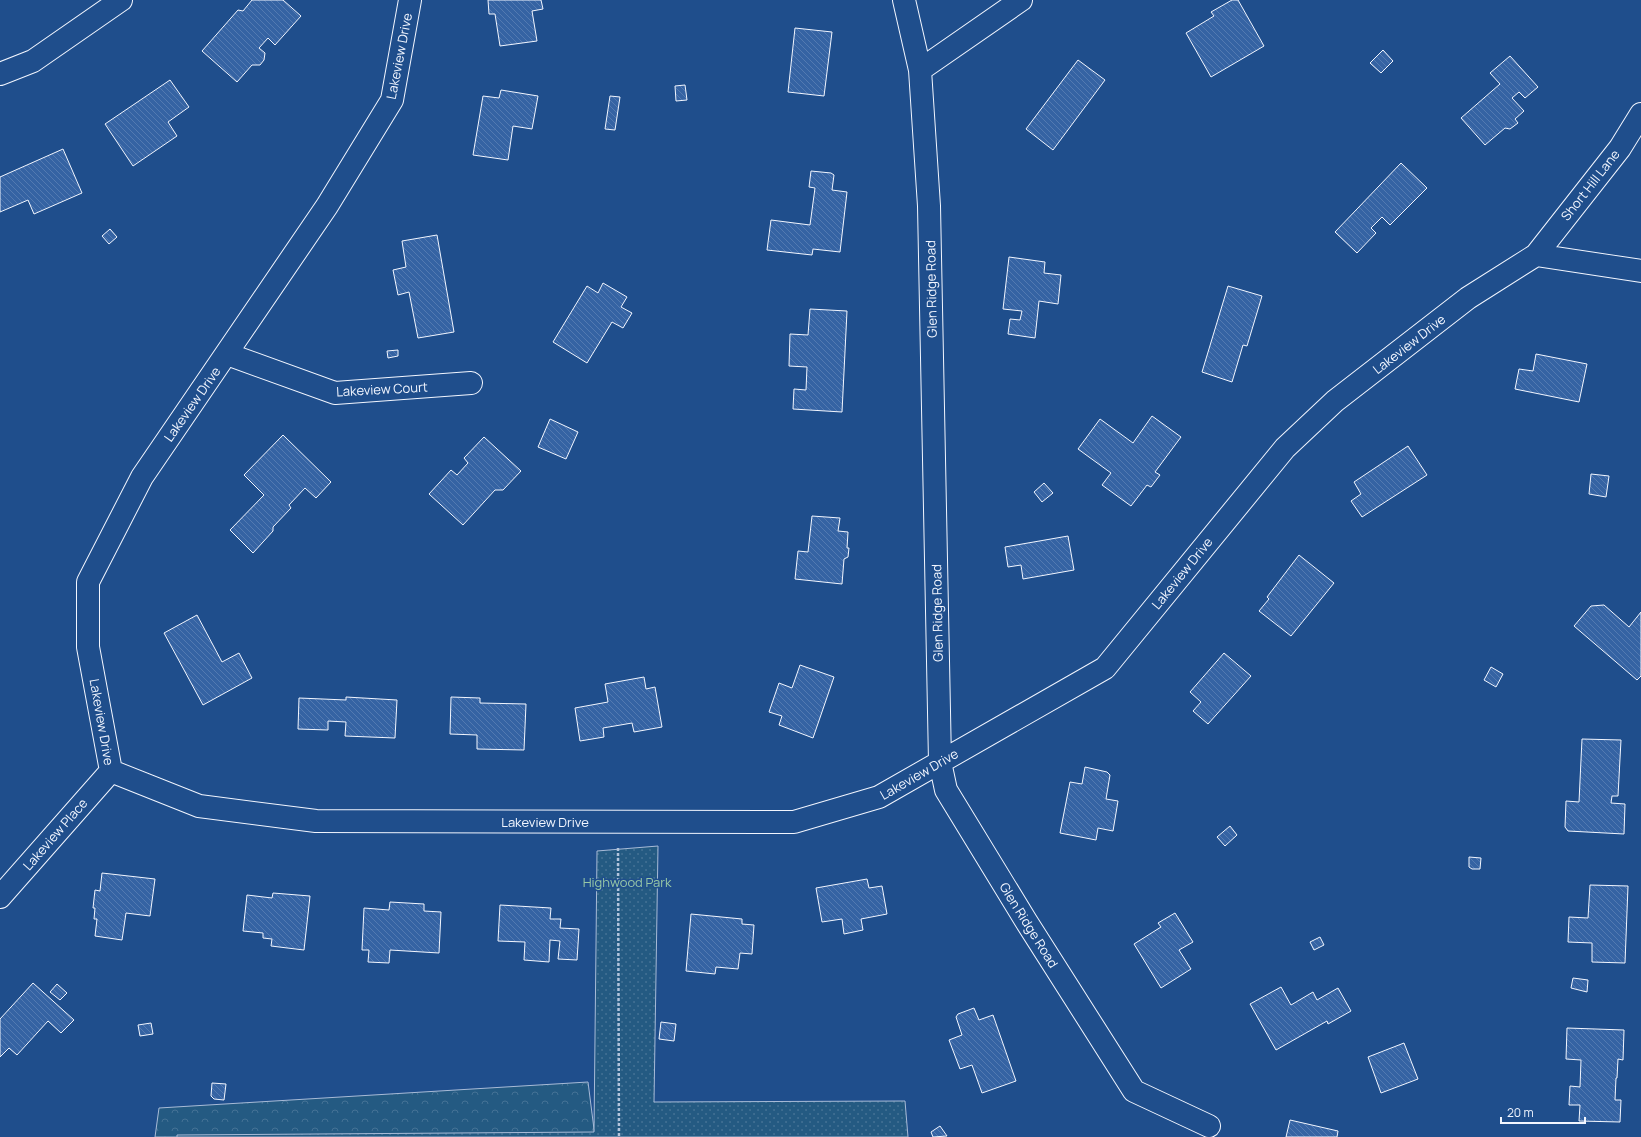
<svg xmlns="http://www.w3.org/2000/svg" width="1641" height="1137" viewBox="0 0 1641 1137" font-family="Manrope,sans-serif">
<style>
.forest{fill:url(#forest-crowns);stroke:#a8bbd7}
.park{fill:url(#park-dots);stroke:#a8bbd7}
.building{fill:url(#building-back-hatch);stroke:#f2f6ff}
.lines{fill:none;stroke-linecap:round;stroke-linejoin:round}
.minor-casing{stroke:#f2f6ff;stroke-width:24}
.tertiary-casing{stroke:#f2f6ff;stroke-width:24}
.path{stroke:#b3c4dc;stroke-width:2.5;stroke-dasharray:3 2;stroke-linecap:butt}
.minor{stroke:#1f4e8c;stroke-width:22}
.tertiary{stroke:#1f4e8c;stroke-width:22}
.labels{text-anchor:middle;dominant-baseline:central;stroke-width:3;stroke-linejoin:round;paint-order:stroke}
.street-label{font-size:13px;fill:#f2f6ff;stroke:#1f4e8c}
.park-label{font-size:13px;fill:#97c8a6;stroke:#1f4e8c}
</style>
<defs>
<pattern id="forest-crowns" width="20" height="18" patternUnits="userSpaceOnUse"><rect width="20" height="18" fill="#245a82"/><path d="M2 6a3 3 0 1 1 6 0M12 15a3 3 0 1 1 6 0" fill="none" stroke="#447295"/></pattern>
<pattern id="park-dots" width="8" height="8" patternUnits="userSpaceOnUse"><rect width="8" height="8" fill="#245a82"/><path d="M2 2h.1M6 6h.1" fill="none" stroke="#447295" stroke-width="1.8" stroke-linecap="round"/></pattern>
<pattern id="building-back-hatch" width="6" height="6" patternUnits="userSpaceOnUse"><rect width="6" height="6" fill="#3563a3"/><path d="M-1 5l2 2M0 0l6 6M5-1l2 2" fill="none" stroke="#537ab1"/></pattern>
</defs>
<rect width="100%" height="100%" fill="#1f4e8c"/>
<path class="forest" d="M588,1082L595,1137H155L159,1108Z"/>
<path class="park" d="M658,846L654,1102L905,1101L908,1137H177V1135L594,1132L597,851Z"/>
<path class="building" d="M252,0H283L301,16L275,45L268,38L259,48L265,53L264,60L260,65H252L237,82L202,51L238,10L243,11Z
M488,0H541L543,9L532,11L537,41L500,46L495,14H489Z
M1232,0H1238L1264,46L1211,77L1186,33L1214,16L1211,12Z
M795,28L832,32L824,96L788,92Z
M1383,50L1393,61L1381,73L1370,63Z
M1510,56L1538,87L1525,98L1519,92L1512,98L1524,111L1515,119L1518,123L1510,129L1505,128L1485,145L1461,118L1500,84L1490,73Z
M1078,60L1105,80L1053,150L1026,129Z
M170,80L189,107L168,122L177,136L133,166L105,124Z
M685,85L687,100L676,101L675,86Z
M501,90L538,96L532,129L513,126L508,160L473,155L483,96L499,98Z
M610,96L620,97L615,130L605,129Z
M63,149L82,193L34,214L28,200L0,212V177Z
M1401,163L1427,188L1390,225L1382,217L1371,228L1376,233L1357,253L1335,232Z
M811,171L831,173L834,175L832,190L847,192L840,252L813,249L812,255L767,250L771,220L810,225L815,188L809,187Z
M110,229L117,237L109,244L102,236Z
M437,235L454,332L418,338L409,292L398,295L393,270L406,267L402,241Z
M1009,257L1045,262L1044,273L1061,275L1058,304L1039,301L1035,338L1008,334L1010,319L1020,320L1022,311L1003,309Z
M603,283L627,297L621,307L632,313L623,328L612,322L587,363L553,342L587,286L598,293Z
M1228,286L1262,296L1247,346L1243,345L1232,382L1202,372Z
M810,309L847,311L842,412L793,409L794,389L806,390L807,367L789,366L790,334L808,335Z
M398,350V356L388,358L387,351Z
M1536,354L1587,364L1579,402L1515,389L1519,369L1533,371Z
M1152,416L1181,437L1155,472L1160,475L1151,487L1147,485L1131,506L1102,485L1111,473L1078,449L1100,419L1133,443Z
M550,419L578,432L566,459L538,447Z
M283,435L331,482L316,498L305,488L289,505L291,508L273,527V531L253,553L230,530L264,495L244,475Z
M484,437L521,471L503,490H495L463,525L429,494L451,470L457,475L468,463L464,458Z
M1408,446L1427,475L1362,517L1351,501L1361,494L1354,482Z
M1591,474L1609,476L1606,497L1589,494Z
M1044,483L1053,493L1042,502L1034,492Z
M812,516L840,518L838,531L848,532L847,548H849L848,557L844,559L842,584L795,579L798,551L808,552Z
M1068,536L1074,570L1023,579L1021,565L1008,567L1005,547Z
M1299,555L1334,583L1291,636L1259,611L1269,599L1267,597Z
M1604,605L1629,627L1641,612V676L1637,680L1574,626L1591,606Z
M197,615L222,662L239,653L252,678L203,705L164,633Z
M1224,653L1251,676L1208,724L1193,711L1201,702L1190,692Z
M800,665L834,677L813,738L779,725L782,716L769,712L779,683L792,688Z
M1491,667L1503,674L1496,687L1484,680Z
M644,677L646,689L655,687L662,727L634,732L632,723L603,728L604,737L580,741L575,708L608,702L605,684Z
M346,697L397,700L395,738L345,736L346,722L328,721V730L298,729L299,698L346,700Z
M451,697L480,698V703L526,704L524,750L477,749V735L450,734Z
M1582,739L1621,740L1618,796H1612L1611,803L1625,804L1624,834L1568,831L1565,827L1566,801L1579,802Z
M1085,767L1107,772L1110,775L1106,799L1118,801L1113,831L1098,828L1096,840L1060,833L1070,782L1082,784Z
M1230,826L1237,835L1225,846L1217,837Z
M1469,857L1481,858L1480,869H1472L1469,867Z
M102,873L155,879L150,916L126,913L122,940L95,936L97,919H94L95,908H93L95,890L100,891Z
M867,879L869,888L882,886L887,914L861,919L863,930L844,934L842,919L822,922L816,888Z
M1590,885L1628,886L1625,963L1592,962V943L1568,942L1569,917L1588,918Z
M273,893L310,896L304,950L271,946L272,939L263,938V933L243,931L247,895L272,898Z
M390,902L424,904V911L441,912L439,953L390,950L389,963L368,962L369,950H362L364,908L389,910Z
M500,905L551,908L550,919H561L560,928L579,929L577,960L558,959L560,941L550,940L549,962L524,960L525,942L498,941Z
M1175,913L1193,942L1179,950L1191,969L1161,988L1134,944L1161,927L1158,923Z
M691,914L742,919V924L754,925L752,954L740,953L738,969L716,967L715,974L686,971Z
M1320,937L1324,945L1314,950L1310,942Z
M1573,978L1588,980L1587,992L1571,988Z
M33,983L74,1020L61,1033L48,1021L17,1055L9,1048L0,1057V1019Z
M57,984L67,993L60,1000L50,992Z
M1281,987L1291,1005L1313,992L1317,1000L1338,988L1351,1011L1328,1024L1327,1021L1276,1050L1250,1004Z
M974,1008L979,1020L993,1015L1016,1081L982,1093L972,1065L960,1069L949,1040L962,1035L956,1017L958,1014Z
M661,1022L676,1024L674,1041L659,1039Z
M151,1023L153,1034L140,1036L138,1025Z
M1567,1028L1624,1030L1623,1060L1618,1059L1617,1078H1616L1615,1100H1621L1620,1122L1579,1121L1580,1105H1569L1570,1086L1580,1087L1581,1060L1566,1059Z
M1404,1043L1418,1079L1381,1093L1368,1057Z
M212,1083L226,1084L224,1100L214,1099L211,1096Z
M1290,1120L1338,1131L1337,1137H1286Z
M940,1126L947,1136L933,1137L931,1132Z"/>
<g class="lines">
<defs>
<path id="minor" d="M904,0L920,70L929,206L940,762L946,790L1026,921L1134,1091L1209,1126
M920,70L1021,0
M1536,255L1620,148L1641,114
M227,354L335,393L471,383
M111,771L199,806L316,821L794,822L879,797L1105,668L1285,448L1335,401L1468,298L1536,255L1641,271
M111,771L88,647V582L142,477L327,206L392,100L410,0
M0,897L111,771"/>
<path id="tertiary" d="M0,74L33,61L121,0"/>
</defs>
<use href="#minor" class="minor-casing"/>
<use href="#tertiary" class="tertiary-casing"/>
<path class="path" d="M618,848L619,1137"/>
<use href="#minor" class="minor"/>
<use href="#tertiary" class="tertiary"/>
</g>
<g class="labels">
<g class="street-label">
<text transform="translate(399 56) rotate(-79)">Lakeview Drive</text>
<text transform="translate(1590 185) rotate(-52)">Short Hill Lane</text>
<text transform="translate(931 289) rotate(-91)">Glen Ridge Road</text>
<text transform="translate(1409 344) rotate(-38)">Lakeview Drive</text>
<text transform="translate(382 389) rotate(-3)">Lakeview Court</text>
<text transform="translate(192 404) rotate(-55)">Lakeview Drive</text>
<text transform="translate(1182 573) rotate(-51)">Lakeview Drive</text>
<text transform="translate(937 613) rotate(-91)">Glen Ridge Road</text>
<text transform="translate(102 722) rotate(80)">Lakeview Drive</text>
<text transform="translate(919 774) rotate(-30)">Lakeview Drive</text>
<text x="545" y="822">Lakeview Drive</text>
<text transform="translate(55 834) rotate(-49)">Lakeview Place</text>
<text transform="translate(1029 925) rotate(58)">Glen Ridge Road</text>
</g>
<g class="park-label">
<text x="627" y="882">Highwood Park</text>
</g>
</g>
<path d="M1501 1117v6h84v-6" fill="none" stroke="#f2f6ff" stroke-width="2"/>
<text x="1507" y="1117" font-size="12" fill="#f2f6ff" stroke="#1f4e8c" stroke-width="3" paint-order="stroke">20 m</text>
</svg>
